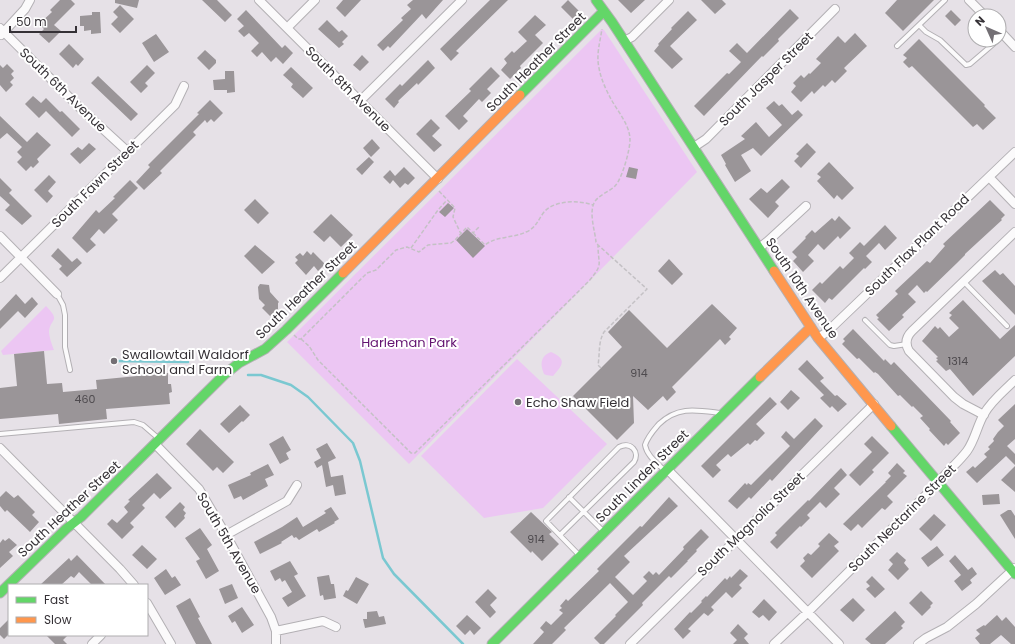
<svg xmlns="http://www.w3.org/2000/svg" width="1015" height="644" viewBox="0 0 1015 644" font-family="Poppins,sans-serif">
<style>
.green{fill:#ecc6f3}
.lines{fill:none;stroke-linecap:round;stroke-linejoin:round}
.stream{stroke:#7ac8d1;stroke-width:2.5}
.building{fill:#9a9598}
.lane-casing{stroke:#b3b0b4;stroke-width:6}
.street-casing{stroke:#b3b0b4;stroke-width:10}
.fast-casing{stroke:#b3b0b4;stroke-width:11}
.slow-casing{stroke:#b3b0b4;stroke-width:11}
.path{stroke:#c4c1c5;stroke-width:1.5;stroke-dasharray:4 2;stroke-linecap:butt}
.lane{stroke:#fbfafb;stroke-width:4}
.street{stroke:#fbfafb;stroke-width:8}
.fast{stroke:#63d668;stroke-width:9}
.slow{stroke:#ff974d;stroke-width:9}
.poi-dot{fill:#736f74;stroke:#fff;stroke-width:1.5}
.labels{text-anchor:middle;dominant-baseline:central;stroke-width:4;stroke-linejoin:round;paint-order:stroke}
.number-label{font-size:11px;fill:#4e4a4e}
.street-label{font-size:13px;fill:#353136;stroke:#fff}
.park-label{font-size:13px;fill:#631371;stroke:#fff}
.poi-label{font-size:13px;fill:#353136;stroke:#fff;text-anchor:start}
</style>
<rect width="100%" height="100%" fill="#e6e1e7"/>
<path class="green" d="M602,29L604,30L697,172L409,464L287,342Z
M46,306C61,322 51,317 49,331C49,337 52,345 54,350L3,355L1,351Z
M551,352C568,359 562,366 553,376L546,375L544,374C540,365 540,356 551,352Z
M517,359L607,444L543,508L484,518L421,456Z"/>
<g class="lines">
<path class="stream" d="M115,361L188,362
M248,375H261L291,385L308,397L353,443L360,461L383,558L394,574L463,644"/>
</g>
<path class="building" d="M60,0H71L75,4L54,25L61,31L49,43L39,34L44,29L39,24L52,12L50,10Z
M115,0H139L137,8L115,3Z
M202,0H217L232,15L225,22Z
M343,0H361L345,17L336,8Z
M413,0H443L426,19L422,14L390,48L388,46L383,51L377,45L403,20L401,18L411,9L407,5Z
M490,0H508L456,51L459,53L451,61L440,49Z
M568,0L581,13L574,20L561,7Z
M618,0H645L631,13Z
M701,0H722L726,4L715,14Z
M897,0H934L903,31L885,13Z
M120,5L134,19L120,33L111,24L118,17L113,12Z
M790,9L799,18L778,39L779,41L763,57L762,56L704,116L694,106L727,73L729,74L741,62L729,51L737,43L747,53Z
M246,10L282,48L285,45L293,53L283,64L276,57L271,62L262,52L257,57L251,51L259,43L249,33L244,37L238,31L244,26L237,19Z
M951,10L961,20L955,26L945,16Z
M688,11L697,20L670,46L683,59L672,69L654,51L659,45L658,44L672,29L671,28Z
M92,12H100L101,33L91,34V30L84,31V26H80V16L92,15Z
M535,15L546,25L535,35L543,43L520,66L521,68L510,79L501,70L507,63L504,59L512,51L514,53L527,41L518,32Z
M327,20L339,32L342,30L348,36L342,42L344,44L339,48L318,29Z
M855,33L867,46L844,68L847,71L835,83L832,80L825,87L823,85L814,94L812,91L801,102L791,92L796,86L793,83L801,75L804,78L809,73L810,74L821,63L816,59L838,36L845,43Z
M156,34L169,52L154,62L142,43Z
M919,39L985,105L984,106L996,118L983,130L977,124L973,127L912,66L909,68L903,62L907,58L903,55Z
M69,44L84,59L78,66L76,64L73,68L59,54Z
M205,50L216,60V63L209,70L197,58Z
M362,55L369,62L360,71L353,65Z
M428,60L435,68L418,85L417,83L398,101L399,102L394,108L385,99L400,84L402,86Z
M7,64L14,71L11,74L14,78L10,82L13,85L6,92L0,85V65L3,68Z
M147,65L155,73L145,83L148,86L141,93L130,82Z
M291,67L313,88L303,98L291,87L293,84L283,75Z
M491,67L500,76L487,89L491,93L482,102L479,99L463,116L468,121L459,130L445,116L471,91L469,89Z
M225,71H234L235,92L227,93V90H214L213,80L225,79Z
M98,76L138,114L131,121L91,83Z
M33,96L41,103L46,98L60,112L62,111L80,129L72,137L46,111L39,118L25,104Z
M210,100L223,113L214,122L211,119L207,123L205,120L193,132L196,135L160,171L162,173L144,190L136,182L150,167L148,165L199,114L197,113Z
M774,101L779,106L782,104L792,115L798,110L803,115L761,156L753,148L741,155L751,171L735,182L725,165L726,164L721,155L745,139L741,136L756,122L769,137L782,125L766,108Z
M0,116L27,142L37,132L51,145L37,159L39,162L33,168L31,166L26,171L17,162L22,157L17,152L22,147L7,133L0,139Z
M431,119L440,128L432,136L442,145L434,152L416,134Z
M372,139L380,148L371,157L363,148Z
M89,143L96,149L80,164L70,154L78,147L82,150Z
M807,143L816,152L801,168L794,161L799,156L796,154Z
M369,157L374,162L362,175L356,169Z
M829,162L854,188L842,200L837,195L834,199L817,181L821,177L817,174Z
M404,167L415,178L408,185L405,183L400,188L393,180L390,184L383,177L390,170L395,176Z
M629,167L638,169L636,179L626,177Z
M49,175L56,182L48,191L53,196L47,203L34,190Z
M0,178L12,190L9,193L32,216L22,225L5,210L10,205L0,196Z
M782,179L790,187L775,202L779,206L768,218L749,199L761,188L767,193Z
M130,180L138,188L112,214L118,220L104,234L99,229L90,239L96,245L87,253L72,238L96,210L99,213L115,198L113,197Z
M255,199L269,213L258,224L244,210Z
M990,200L1005,215L1001,219L1002,220L965,254V255L957,263L927,292L926,291L924,293L917,285L908,294L916,302L902,315L904,317L889,331L877,319L879,318L876,315L898,294L895,291L927,261L930,263L945,246L943,244Z
M448,203L454,208L445,217L439,212Z
M331,214L353,235L341,247L330,236L324,242L313,232Z
M839,216L851,228L840,239L838,236L824,250L818,244L808,255L814,261L803,272L793,261L797,257L792,252L806,238L805,237L812,230L815,233L832,218L835,221Z
M885,225L897,238L885,250L879,243L866,256L872,262L865,269L864,268L832,300L829,298L825,303L812,290L820,282L822,284L840,266L843,269L854,258L849,253L860,242L864,246Z
M467,229L485,246L473,258L456,240Z
M255,245L275,262L262,274L244,256Z
M58,248L72,262L77,258L82,263L67,277L59,269L62,266L51,256Z
M307,251L311,255L313,252L325,264L318,271L314,266L306,275L295,263L298,260L295,257L300,253L303,256Z
M669,259L683,274L672,285L658,271Z
M995,270L1000,275L1003,273L1015,286V315L982,281Z
M260,284L269,285L270,292L279,302L278,303V309L270,316L262,308L265,305L259,299L258,287Z
M16,294L25,304L32,297L38,304L25,318L18,311L0,329V311Z
M963,300L1000,339L1015,325V356L973,396L950,369L946,371L936,361L938,360L936,358L938,357L922,341L935,326L938,329L940,327L949,337L959,328L949,318L952,315L949,313Z
M712,304L737,328L729,337L731,339L725,345L720,339L672,387L676,392L667,401L663,396L648,410L633,396L634,423L617,440L573,396L622,347L608,332L629,310L667,348Z
M853,329L884,361L885,359L891,365L894,362L951,421L950,422L960,433L948,445L946,443L944,446L929,430L930,429L920,418L923,416L913,406L912,407L900,395L898,396L878,374L875,372L874,373L859,358L857,359L842,344L845,341L843,339Z
M44,351L47,384L62,383L63,392L97,389L96,380L168,373V384H171L172,392L169,393L170,404L106,409L107,419L59,424L58,414L0,419V388L17,386L14,354Z
M807,360L824,378L820,381L835,396L837,395L847,404L838,412L832,406L830,408L820,398L824,395L798,369Z
M791,390L800,398L788,410L780,402Z
M770,397L777,404L756,424L765,433L757,441L755,440L750,445L748,443L731,457L728,454L716,465L721,470L713,478L701,466Z
M1015,404V439L1007,446L1015,454V465L1006,456L977,483L966,472L973,466L975,468L987,457L984,454L990,449L988,447L994,441L993,439L998,432L1004,426L998,420Z
M240,405L250,415L243,422L242,421L229,433L220,424Z
M815,418L823,426L772,481L770,479L751,499L749,497L737,509L728,501L745,483L747,485L748,483L751,485L790,446L781,437L786,431L794,439Z
M200,429L234,462L223,473L217,467L213,471L186,444Z
M283,436L291,450L286,453L289,459L280,464L269,444Z
M872,436L889,453L872,470L874,472L860,486L849,475L872,452L864,444Z
M327,443L336,458L328,462L331,477L343,475L346,494L335,496L333,485L326,487L322,465L317,468L314,462L321,458L316,449Z
M897,463L905,471L903,473L907,476L887,496L893,502L885,510L882,508L862,528L858,524L851,531L843,524L886,482H885L891,476L888,473Z
M268,464L274,475L265,479L268,486L243,500L241,496L234,499L228,485L251,475L250,473Z
M1015,466V492L1001,480Z
M841,468L847,475L834,488L840,494L826,508L820,502L807,515L810,518L801,527L800,526L777,549L770,542L777,535L775,533L808,500L809,501Z
M157,473L172,488L160,499L154,493L142,505L145,508L130,523L134,527L122,539L107,524L112,519L117,523L128,512L124,507L130,501L128,500Z
M6,491L14,498L18,495L35,512L32,515L39,522L30,532L7,510L5,512L0,506V497Z
M999,494L1000,504L983,505L982,495Z
M669,497L678,506L624,556L630,562L615,577L633,595L647,581L643,577L649,571L653,575L656,572L659,575L684,549L683,547L701,529L709,537L696,550L697,551L687,561H688L671,578L669,576L642,603L643,605L604,644H600L594,638L616,616L615,615L628,602L610,583L564,628L566,630L552,644H533L544,632L540,628L546,621L551,625L563,613L559,610L562,608L560,606L566,599L568,601L599,571L597,569L640,526L642,527Z
M180,502L185,507L183,510L186,513L184,516L185,518L175,528L165,517Z
M331,507L339,519L334,522L335,523L319,532L317,529L299,540L296,537L294,538L292,535L281,542L282,543L260,554L254,542L282,527L297,517L303,527L326,513L324,511Z
M1008,510H1011L1015,516V539L1000,515Z
M531,512L552,532L549,534L559,544L542,561L532,551L531,553L510,532Z
M934,514L946,525L931,541L919,529Z
M200,528L212,545L207,549L219,571L206,579L196,561L200,559L185,538Z
M829,533L839,542L834,546L839,551L812,578L800,566L805,561L803,558L808,553L811,555L820,546L818,544Z
M9,538L17,545L9,552L13,556L0,568V543L3,539L5,541Z
M142,545L157,559L147,569L132,555Z
M937,546L944,555L928,567L921,558Z
M897,552L906,560L904,563L909,569L898,580L888,570L893,564L889,560Z
M77,555L106,585H92L79,572L74,578L71,576L61,585H40L69,558L71,561Z
M955,555L968,570L972,567L977,574L970,580L972,583L962,591L954,581L961,575L949,561Z
M290,561L298,574L294,576L306,596L288,607L282,598L292,592L285,580L282,582L280,578L275,581L270,571Z
M166,569L172,578L175,576L181,585L165,595L154,578Z
M740,569L748,576L739,585L742,588L732,598L726,592L711,607L714,610L708,616L704,613L688,629L691,631L683,639L674,629L690,612L691,613L702,602L701,601L706,596L707,597L725,578L727,580L730,576L731,578Z
M329,575L331,584H334L336,598L324,600L323,595L320,596L317,577Z
M872,576L885,589L875,598L866,589L870,586L866,582Z
M356,577L369,584L357,604L343,596L346,590L348,591Z
M232,584L238,598L225,604L219,589Z
M488,589L497,598L490,605L496,612L490,618L475,602Z
M921,591L933,603L930,606L931,607L922,616L909,603Z
M190,598L200,617L198,618L212,644H196L176,606Z
M853,598L865,610L853,622L840,610Z
M764,599L777,612L769,621L763,615L759,618L752,612Z
M242,607L254,625L242,633L235,621L232,623L228,616Z
M377,611L379,617L384,616L386,624L365,628L363,619H367V612Z
M895,611L905,622L901,626L903,628L885,644H871L865,639Z
M467,615L481,628L474,635L470,630L465,635L456,626Z
M997,615L1002,621L1006,617L1015,627V644H1011L1001,635L990,644H980L975,638L980,634L976,630L984,625L985,626Z
M9,619V634L4,639L0,635V628Z
M738,624L748,634L744,638L749,644H733L737,640L730,633Z
M46,635H68L63,640L67,644H55Z"/>
<g class="lines">
<defs>
<path id="lane" d="M919,25L926,32L940,40L966,65L970,64L998,40
M897,46L945,0
M964,282L1007,326
M57,294L63,305L65,315V347L70,370
M865,320L890,345L894,346L907,344
M0,434L134,422L143,425L158,438
M665,471C657,463 647,456 645,445C648,436 653,431 659,424C678,406 696,410 720,413
M569,497L603,531
M560,535L634,462C640,452 631,441 619,447L546,521L580,556"/>
<path id="street" d="M259,0L438,179
M969,0L985,16
M0,28L78,106L127,151
M287,28L315,0
M999,30L1015,47
M1,35L25,9L30,0
M624,41L632,37L669,0
M360,101L462,0
M694,147L706,139L835,9
M989,177L1015,204
M0,236L57,294
M759,248L768,241L806,206
M0,278L175,105L184,86
M818,338L827,332L1015,152
M984,415L963,404L954,397L909,351C905,344 906,337 912,331L1015,232
M155,444L199,489L226,535L271,617L276,631
M0,448L120,569L134,585
M667,469L839,644
M226,535L287,501L297,485
M147,603L171,644
M92,644L101,635
M276,644V631L323,621L336,627
M630,644L874,404
M774,644L808,612L938,483C947,471 958,463 967,451C975,440 977,426 984,414C991,401 1004,391 1015,380
M918,644L926,638L947,627L976,604L1015,568"/>
<path id="fast" d="M596,0L612,22L774,271
M520,95L604,11
M891,426L1015,574
M0,593L66,529L81,517L224,375L239,363L265,349L286,330L343,273
M492,644L760,377"/>
<path id="slow" d="M774,271L818,338L891,426
M343,273L520,95
M760,377L811,327"/>
</defs>
<use href="#lane" class="lane-casing"/>
<use href="#street" class="street-casing"/>
<use href="#fast" class="fast-casing"/>
<use href="#slow" class="slow-casing"/>
<path class="path" d="M439,191L455,208L453,217L461,234
M473,233L485,245C496,236 514,238 526,232C536,228 538,220 544,212C554,200 580,200 593,205
M411,248L438,210L447,200
M294,335L298,339H301L367,273L376,270L396,250L407,247L419,252L428,245L451,243L455,240L467,227L473,233L479,227
M301,339L309,346L318,360L411,453H415L589,281C604,263 598,266 598,245
M601,368L598,365C600,354 598,342 604,332L647,289L598,245L596,242C595,231 589,214 594,203C598,195 609,192 615,186C622,179 630,150 630,140C630,125 618,112 611,99C606,90 601,79 599,68C596,55 600,42 602,29"/>
<use href="#lane" class="lane"/>
<use href="#street" class="street"/>
<use href="#fast" class="fast"/>
<use href="#slow" class="slow"/>
</g>
<g class="poi-dot">
<circle cx="114" cy="361" r="4"/>
<circle cx="518" cy="402" r="4"/>
</g>
<g class="labels">
<g class="number-label">
<text x="958" y="361">1314</text>
<text x="639" y="373">914</text>
<text x="85" y="399">460</text>
<text x="536" y="539">914</text>
</g>
<g class="street-label">
<text transform="translate(536 62) rotate(-45)">South Heather Street</text>
<text transform="translate(766 79) rotate(-45)">South Jasper Street</text>
<text transform="translate(348 89) rotate(45)">South 8th Avenue</text>
<text transform="translate(63 90) rotate(44)">South 6th Avenue</text>
<text transform="translate(95 184) rotate(-45)">South Fawn Street</text>
<text transform="translate(917 245) rotate(-44)">South Flax Plant Road</text>
<text transform="translate(802 288) rotate(56)">South 10th Avenue</text>
<text transform="translate(306 290) rotate(-44)">South Heather Street</text>
<text transform="translate(642 476) rotate(-45)">South Linden Street</text>
<text transform="translate(69 509) rotate(-43)">South Heather Street</text>
<text transform="translate(902 518) rotate(-45)">South Nectarine Street</text>
<text transform="translate(751 524) rotate(-44)">South Magnolia Street</text>
<text transform="translate(229 543) rotate(60)">South 5th Avenue</text>
</g>
<g class="park-label">
<text x="409" y="342">Harleman Park</text>
</g>
<g class="poi-label">
<text x="122" y="354">Swallowtail Waldorf<tspan x="122" dy="15">School and Farm</tspan></text>
<text x="526" y="402">Echo Shaw Field</text>
</g>
</g>
<rect x="8" y="584" width="140" height="52" fill="#ffffff" stroke="#aeadaf"/>
<rect x="16" y="597" width="20" height="6" fill="#63d668" stroke="#aeadaf"/>
<text x="44" y="604" font-size="12" fill="#353136">Fast</text>
<rect x="16" y="617" width="20" height="6" fill="#ff974d" stroke="#aeadaf"/>
<text x="44" y="624" font-size="12" fill="#353136">Slow</text>
<g transform="translate(987 28) rotate(315)"><circle r="19" fill="#ffffff" stroke="#aeadaf"/>
<path d="M0-3L7 15L0 10L-7 15Z" fill="#736f74"/>
<text y="-6" font-size="11" font-weight="bold" text-anchor="middle" fill="#353136">N</text>
</g>
<path d="M10 26v6h66v-6" fill="none" stroke="#353136" stroke-width="2"/>
<text x="16" y="26" font-size="12" fill="#353136" stroke="#ffffff" stroke-width="3" paint-order="stroke">50 m</text>
</svg>
